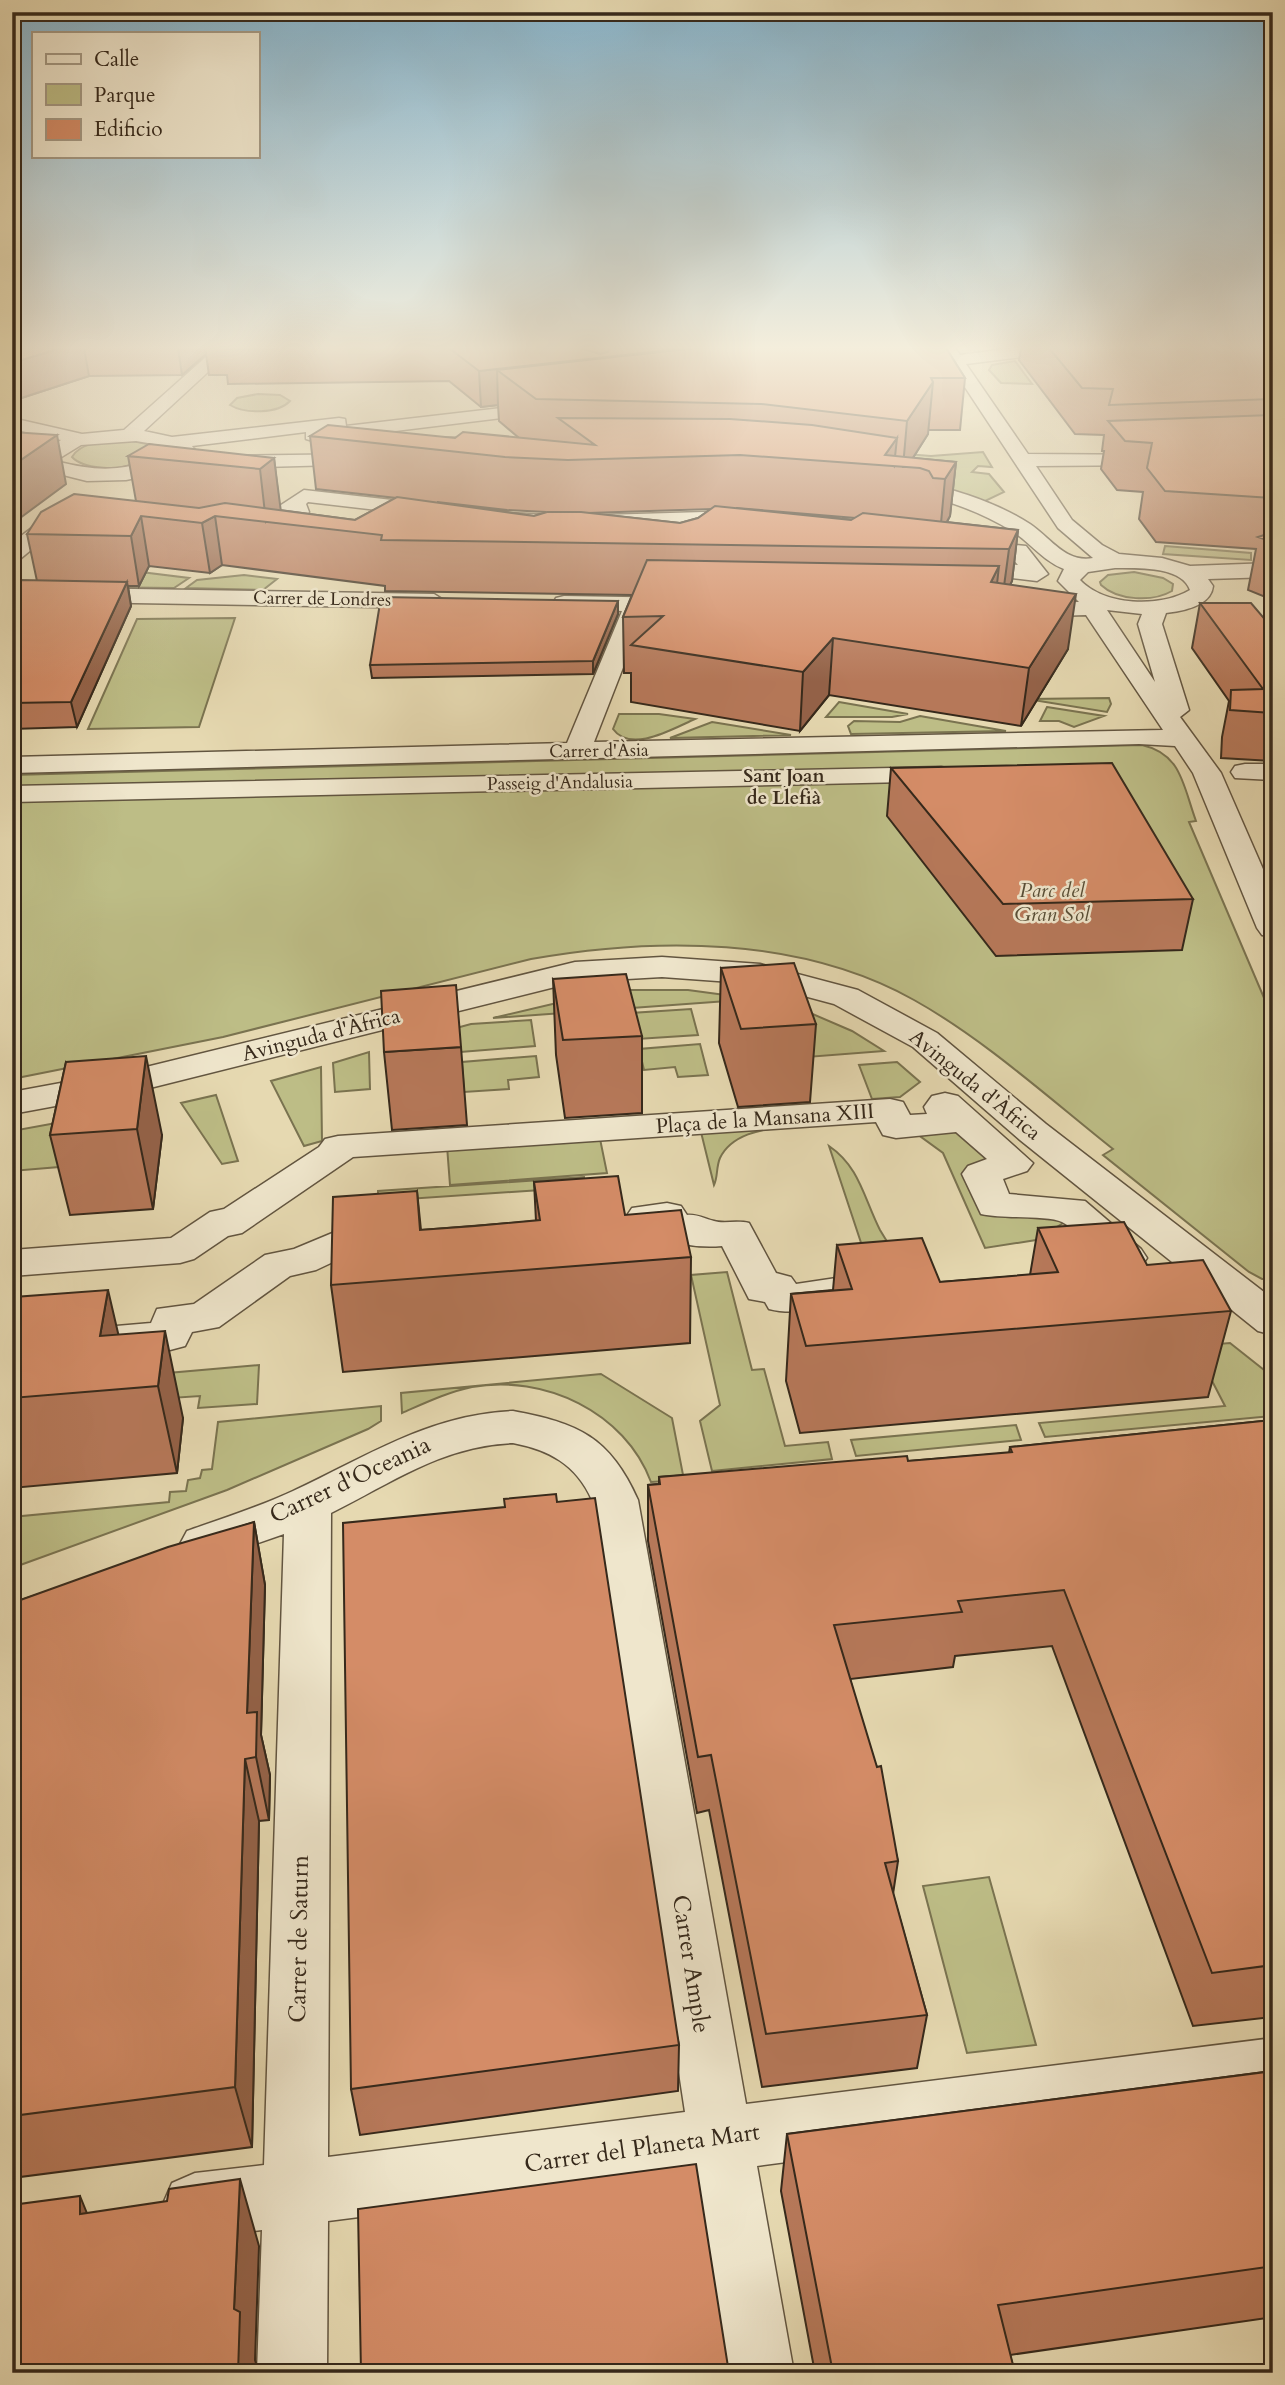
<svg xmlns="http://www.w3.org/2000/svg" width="1285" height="2385" viewBox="0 0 1285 2385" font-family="Cardo,serif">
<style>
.green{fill:#bdbd86;stroke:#7a7350;stroke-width:2}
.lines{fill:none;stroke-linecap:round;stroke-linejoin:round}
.street-casing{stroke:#625540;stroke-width:3}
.street{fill:#efe6cc;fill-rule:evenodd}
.wall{fill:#b67859;stroke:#36291b;stroke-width:2;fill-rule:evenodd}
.shaded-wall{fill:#946248;stroke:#36291b;stroke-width:2}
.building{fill:#d48c67;stroke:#36291b;stroke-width:2}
.labels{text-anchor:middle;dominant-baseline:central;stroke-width:5;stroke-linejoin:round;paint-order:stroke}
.far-street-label{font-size:18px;fill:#36291b;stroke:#efe6cc}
.far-neighbourhood-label{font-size:19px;font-weight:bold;fill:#36291b;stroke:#efe6cc}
.park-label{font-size:21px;font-style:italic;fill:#584e36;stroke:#efe6cc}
.street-label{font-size:21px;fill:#36291b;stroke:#efe6cc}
.near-street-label{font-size:24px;fill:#36291b;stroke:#efe6cc}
</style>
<rect width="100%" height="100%" fill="#e6d9b1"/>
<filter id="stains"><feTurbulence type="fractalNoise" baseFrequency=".00286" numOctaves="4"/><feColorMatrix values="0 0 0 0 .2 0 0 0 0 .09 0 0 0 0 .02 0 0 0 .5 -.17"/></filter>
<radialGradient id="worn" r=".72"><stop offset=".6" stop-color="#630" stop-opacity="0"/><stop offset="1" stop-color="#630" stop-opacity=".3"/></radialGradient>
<path class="green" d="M1015,361L1032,384L1001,383L989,370L992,365Z
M258,394L280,395L290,401C278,414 245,414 230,405L237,398Z
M132,441L157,446C150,452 142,460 133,464C118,471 83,469 72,457C82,439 114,442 132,441Z
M869,451L931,456L983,452L992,467L978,466L972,472L989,474L1004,492L981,503L748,458Z
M1165,546L1251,553V560L1163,554Z
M52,561L189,578L174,588L88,587Z
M1134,572L1163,578L1173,584L1172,591C1153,602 1118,601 1101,585L1100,582L1108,575Z
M244,575L277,579L263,590L186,588L197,580Z
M235,618L199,727L88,729L137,619Z
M1109,698L1111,704L1107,712L1027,699Z
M839,702L908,714L892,717H826Z
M1047,707L1104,716L1074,727L1059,721H1040Z
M619,714H659L695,719C674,728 631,754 613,729Z
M920,716L1006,731L851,734L848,726L854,721L900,722Z
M712,722L791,735L670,738Z
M1142,745C1182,754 1183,786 1196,821L1189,822L1273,1019V1279H1262L1249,1272L1103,1155L1113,1149C1050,1099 984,1039 914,1000C800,936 655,937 531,959L223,1037L12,1079V775Z
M630,990H688L755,999L493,1018L578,998Z
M691,1009L698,1035L637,1039L631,1013Z
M801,1009L852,1031L884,1051L807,1057Z
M531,1020L535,1046L386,1058V1047L471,1024Z
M700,1044L708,1075L678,1077L675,1067L644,1070L639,1049Z
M369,1052L370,1089L335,1092L333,1063Z
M536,1056L539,1077L508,1080L509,1089L464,1092L462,1062Z
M897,1062L920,1082L900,1097L872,1099L859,1065Z
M321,1067L322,1141L304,1146L271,1081Z
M216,1095L238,1161L222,1164L181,1103Z
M783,1117L785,1128C762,1128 731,1135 720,1158C716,1167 718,1177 714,1185L699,1124Z
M67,1121L59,1167L12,1171V1131Z
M948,1123L1014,1163L981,1175L995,1205L1076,1215L1036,1240L985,1248L943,1153L906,1126Z
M599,1134L607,1173L450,1185L447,1146Z
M829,1146C860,1167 864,1199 880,1230C887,1242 896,1255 905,1267L875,1285Z
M584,1177L585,1187L378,1201V1191Z
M727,1272L752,1370L764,1369L785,1446L828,1442L832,1459L712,1471L700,1421L720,1405L691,1275Z
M1230,1343L1273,1377V1416L1045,1437L1039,1423L1225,1406L1194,1346Z
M259,1365L257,1404L198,1408L200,1396L141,1400L145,1375Z
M601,1374L672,1418L684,1480L651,1482C625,1412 544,1374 472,1387C448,1392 425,1403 402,1413L401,1393Z
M381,1406V1421L368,1429L227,1490L12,1568V1517L169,1502L170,1492L186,1491L188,1480L200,1478L202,1470L212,1469L218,1422Z
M1016,1425L1021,1440L856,1456L851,1440Z
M989,1877L1036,2045L967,2053L923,1886Z"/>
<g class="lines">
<defs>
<path id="street" d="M216,348H234L144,431L172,437L339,418L345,419L346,426L552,402L561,407L552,412L313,441L306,439V432L192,446L195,450L188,455L187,461L164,472L126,480L87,481L51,472L12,476V464L42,461L38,457L61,440L12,429V418L82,434L124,430ZM136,441L154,444L176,452C126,470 107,474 55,461L81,445Z
M939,348H955L960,355L1013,348H1063L1055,353L966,364L1028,454L1162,455L1165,459L1162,463L1155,465L1036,466L1072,520L1102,545L1119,554L1162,558L1190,566L1273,563V577L1208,579L1213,586C1211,606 1183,611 1166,613L1162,624L1189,710L1180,717L1221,773L1273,892V937L1262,935L1257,928L1193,773L1175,746L1139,744L12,773V757L567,743L622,611L556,608L553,603L556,598L564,596L682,598L693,605L682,612L645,611L594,742L1163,730L1086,615L1023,617L1015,615L1011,610L1015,605L1023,603L1079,602L1058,581L1064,569C1043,561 1031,543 1012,531C977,509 936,497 896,487L893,483L903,477C947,488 991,499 1030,524C1051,538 1065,563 1093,558L1058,528L951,366L900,372L892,367L900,362L945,357ZM1115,568C1137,568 1182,566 1190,590C1160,608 1105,606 1080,580L1088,572ZM1107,610L1142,614L1138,624L1155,682Z
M365,454L375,460L372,464L222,468L212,462L222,456Z
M304,490L507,513L569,516L738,511L915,525L922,527L926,531L923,535L1026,546L1048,574L1037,581L859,560L848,567L713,553L696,565L680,571L582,559H548L536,563L411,547L401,543L360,567L232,550L206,555L84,540L73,534L101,511L108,509L267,526L285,512L278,507ZM308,502L507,525L569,528L738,523L902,536L899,540L902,545L910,546L1011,557L1018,565L853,547L842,553L711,540L694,545L679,557L582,546L535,549L423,536L397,530L356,553L232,538L206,543L102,530L112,522L271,539L278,537L306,516L309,512L306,504Z
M70,502L80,508L77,512L20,559L12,560V543L63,504Z
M12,587L434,594L445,601L434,608L12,601Z
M1245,764H1273V780L1235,778L1231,772L1235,766Z
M941,767L951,769L955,775L951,781L12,802V786Z
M662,957L760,964L858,990L937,1033L1046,1124L1273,1299V1335L1258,1331L1020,1140L913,1047L834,1004L759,984L662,977L575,982L142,1090L12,1114V1092L142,1068L575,962Z
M945,1093L958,1096L1033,1163L1027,1171L1003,1179L1009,1194L1085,1201L1141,1249L1147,1258L1141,1267C1101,1278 1092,1238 1062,1222C1048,1215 1001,1219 981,1214L962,1174L968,1166L987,1159L956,1132L896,1138L883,1135L876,1122L353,1157L242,1233L228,1236L194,1259L180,1263L12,1276V1250L171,1238L210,1212L224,1209L319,1147L325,1139L338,1136L890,1099L903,1102L910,1115L927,1114L924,1107L932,1096Z
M667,1203L681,1206L687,1215C698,1214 705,1219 714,1221C723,1224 737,1220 749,1223L776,1273L791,1277L796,1284L843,1277L858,1280L864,1290L858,1300C831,1307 796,1316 769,1309L765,1302L749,1299L722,1246C698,1248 679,1244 656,1238L650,1229L632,1226L626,1217L632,1208Z
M383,1226L397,1230L403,1239L397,1248L350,1254L316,1270L290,1276L219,1327L192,1332L185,1346L170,1350L12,1365V1335L151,1323L157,1309L194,1304L265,1255L294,1249L342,1229Z
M513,1411C578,1423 610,1437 638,1500L746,2104L1273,2038V2098L757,2166L794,2373H724L694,2174L328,2221L327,2373H257L262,2230L195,2239L172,2229L162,2206L172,2183L195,2173L264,2165L284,1534L204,1562L187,1557L180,1544L187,1531C223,1518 259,1507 293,1491C366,1457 430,1414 513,1411ZM513,1443C549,1450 576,1464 592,1500L685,2112L328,2157L331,1513C393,1482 442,1446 513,1443Z"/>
</defs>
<use href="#street" class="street-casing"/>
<use href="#street" class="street"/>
</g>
<path class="wall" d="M12,348H580L586,350V348H946L965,378L960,430H928V434L913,458L956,462L950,516L947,522L1018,530L1012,581L1010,585L1068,649L1021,726L829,695L800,731L631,702V673H624L623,617L632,595L385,591V586L222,565L210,573L149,566L139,586H128L131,606L77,727L12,729V596L37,581L27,534L136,501L128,456L274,458L280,510L355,520L396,498L316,489L310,436L519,438L499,421L498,405L481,407L449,381L228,384L227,375H209L206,354L182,375L89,376L12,401ZM437,502L507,510L546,512L534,516ZM736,508L855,518L851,520ZM711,509L698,518L680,523L588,513Z
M1021,348H1273V600L1248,590L1256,549L1156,542L1139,519L1143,492L1117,490L1101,469L1104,451H1102L1104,435L1075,434L1019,360Z
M618,601V614L593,674L372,678L370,665Z
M1200,603L1273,629V761L1221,758L1222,737L1229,701L1192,648Z
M891,768L1193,899L1182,950L996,956L887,816Z
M721,968L816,1024L810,1102L738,1107L719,1043Z
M553,979L642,1036V1113L565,1118L556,1055Z
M461,1047L467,1125L392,1130L384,1052Z
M66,1062L162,1135L153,1209L70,1215L50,1135Z
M534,1182L625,1215L691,1257L690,1343L343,1372L331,1285L417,1191L421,1230L536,1221Z
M1038,1228L1147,1265L1231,1311L1208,1397L800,1433L786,1381L791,1294L833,1290L837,1245L940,1282L1030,1275Z
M119,1335L183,1418L177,1473L12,1488V1398Z
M1273,1420V2017L1193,2026L1052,1646L955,1656L953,1667L850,1679L898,1861L893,1894L927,2015L917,2068L762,2087L709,1810L697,1813L648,1541V1485L659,1484V1477L908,1461L1009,1453L1010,1447Z
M557,1502L679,2045L678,2091L360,2135L351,2089L505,1507Z
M254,1522L265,1585L261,1735L270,1775L269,1820L259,1821L252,2147L12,2178V1603Z
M1273,2071V2317L1010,2355L1015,2373H815L781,2191L787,2134Z"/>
<path class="shaded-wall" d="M61,348H84L89,376L12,401V363Z
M178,348H205L206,354L182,375Z
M688,348L497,370L498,405L481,407L479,371Z
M933,382L928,434L907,467H903L907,421Z
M57,435L66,484L12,524V466Z
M897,438L894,466L885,455Z
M274,458L281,512L266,522L260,469Z
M956,462L950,516L940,534L945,479Z
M141,516L149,566L139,586L131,536Z
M215,516L222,565L210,573L202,523Z
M1018,530L1012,581L1002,601L1009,549Z
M999,566L993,620L991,582Z
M127,582L131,606L77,727L71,702Z
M1076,594L1068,649L1021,726L1029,668Z
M618,601V614L593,674V661Z
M833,638L829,695L800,731L803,672Z
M146,1056L162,1135L153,1209L137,1129Z
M108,1290L128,1376L100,1336Z
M165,1331L183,1418L177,1473L158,1386Z
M254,1522L265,1585L261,1735L270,1775L269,1820L247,1713Z
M245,1759L259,1821L252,2147L235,2087Z
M240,2179L259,2246L255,2360L259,2373H238L234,2309Z
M80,2196L107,2263L80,2214Z"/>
<path class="building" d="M12,348H61L12,363Z
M224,348H282L224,349Z
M449,348H580L600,354L608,352L609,348H688L479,371Z
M696,348H946L965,378H931L933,382L907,421L761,404L536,399L497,370Z
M1049,348H1273V399L1109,405L1113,389L1082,388Z
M1273,415V498L1165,491L1147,468L1152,443L1125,441L1108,421Z
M558,418L730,419L812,425L897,438L885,455L956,462L945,479L933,478L929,471L920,468L740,455L568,460L505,457L310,436L328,425L455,438L463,432L595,445Z
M12,432L57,435L12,466Z
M149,444L274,458L260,469L128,456Z
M74,494L199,508L225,503L355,520L397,497L534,516L547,512H581L680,523L698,518L715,506L851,520L863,513L1018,530L1009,549L381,540L382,535L215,516L202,523L141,516L131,536L27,534L41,512Z
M1273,532V542L1258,537Z
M647,560L999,566L991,582L1076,594L1029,668L833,638L803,672L631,645L663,616L623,617Z
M21,580L127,582L71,702L12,703V596Z
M381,597L618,601L593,661L370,665Z
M1200,603H1251L1273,629V713L1230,710L1231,690L1263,689Z
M1112,763L1193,899L1003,904L891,768Z
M794,963L816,1024L741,1029L721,968Z
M626,974L642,1036L563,1040L553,979Z
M456,985L461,1047L384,1052L381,991Z
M146,1056L137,1129L50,1135L66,1062Z
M618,1176L625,1215L681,1210L691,1257L331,1285L333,1197L417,1191L420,1230L475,1226L540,1220L534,1182Z
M1124,1222L1147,1265L1203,1260L1231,1311L806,1346L791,1294L852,1289L837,1245L922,1238L940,1282L1058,1272L1038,1228Z
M108,1290L100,1336L165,1331L158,1386L12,1398V1305L14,1297Z
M1273,1420V1965L1212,1973L1064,1590L958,1601L962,1612L834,1625L877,1767L881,1766L898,1861L885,1863L927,2015L766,2034L711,1755L698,1757L648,1485L660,1484L659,1477L907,1456L908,1461L1012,1452L1010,1447Z
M556,1494L557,1502L595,1498L679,2045L351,2089L343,1523L505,1507L504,1499Z
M254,1522L247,1713L257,1712L256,1757L245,1759L235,2087L12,2116V1603L168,1547Z
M1273,2071V2266L998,2305L1015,2373H833L787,2134Z
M696,2164L729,2373H361L358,2209Z
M240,2179L234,2309L240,2312L238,2373H12V2205L80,2196V2214L167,2201L169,2189Z"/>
<linearGradient id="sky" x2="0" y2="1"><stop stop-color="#87b6cf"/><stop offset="0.51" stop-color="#f4eedc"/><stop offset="1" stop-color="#f4eedc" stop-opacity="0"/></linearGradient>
<rect width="1285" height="682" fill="url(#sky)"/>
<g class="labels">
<g class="far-street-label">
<text transform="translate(322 599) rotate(1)">Carrer de Londres</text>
<text transform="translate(599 751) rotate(-1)">Carrer d'Àsia</text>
<text transform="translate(560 783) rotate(-1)">Passeig d'Andalusia</text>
</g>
<g class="far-neighbourhood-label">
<text x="784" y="776">Sant Joan<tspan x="784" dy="22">de Llefià</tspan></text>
</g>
<g class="park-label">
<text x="1052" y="890">Parc del<tspan x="1052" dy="24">Gran Sol</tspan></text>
</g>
<g class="street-label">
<text transform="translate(321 1035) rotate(-14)">Avinguda d'Àfrica</text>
<text transform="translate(975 1085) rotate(39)">Avinguda d'Àfrica</text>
<text transform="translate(765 1119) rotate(-4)">Plaça de la Mansana XIII</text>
</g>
<g class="near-street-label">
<text transform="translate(350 1480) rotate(-25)">Carrer d'Oceania</text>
<text transform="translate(299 1939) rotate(-89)">Carrer de Saturn</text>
<text transform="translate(691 1964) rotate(81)">Carrer Ample</text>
<text transform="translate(642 2148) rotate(-8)">Carrer del Planeta Mart</text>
</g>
</g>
<rect width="1285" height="2385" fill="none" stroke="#e6d9b1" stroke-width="42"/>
<rect x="14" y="14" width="1257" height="2357" fill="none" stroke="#36291b" stroke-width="3.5"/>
<rect x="21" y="21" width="1243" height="2343" fill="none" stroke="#36291b" stroke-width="2"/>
<rect x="32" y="32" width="228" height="126" fill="#efe6cc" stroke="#a59a85" stroke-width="2"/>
<rect x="46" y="54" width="35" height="10" fill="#efe6cc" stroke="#a59a85" stroke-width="2"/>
<text x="94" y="66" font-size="21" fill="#36291b">Calle</text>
<rect x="46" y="84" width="35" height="21" fill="#bdbd86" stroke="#a59a85" stroke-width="2"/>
<text x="94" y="102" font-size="21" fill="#36291b">Parque</text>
<rect x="46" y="119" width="35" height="21" fill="#d48c67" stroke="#a59a85" stroke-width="2"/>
<text x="94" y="136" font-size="21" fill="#36291b">Edificio</text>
<rect width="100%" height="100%" filter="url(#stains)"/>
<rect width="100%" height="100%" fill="url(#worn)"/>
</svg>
